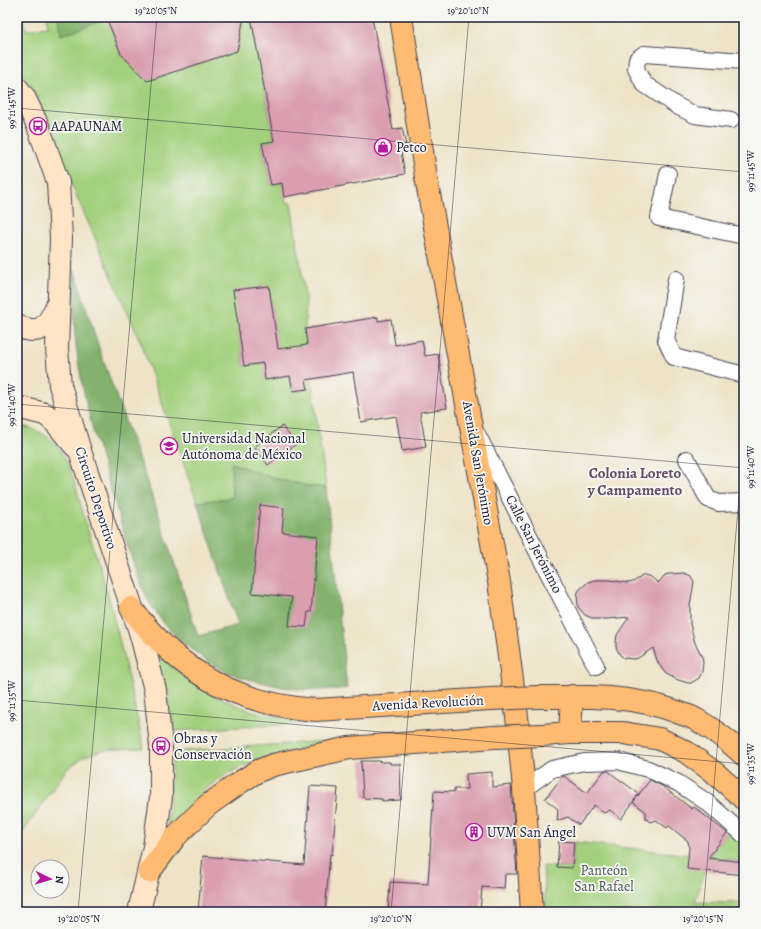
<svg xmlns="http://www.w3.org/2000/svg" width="761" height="929" viewBox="0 0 761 929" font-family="Alegreya,serif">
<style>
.green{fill:#a3d07d;stroke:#62795c;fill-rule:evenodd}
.forest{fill:#82b26c;stroke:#526a54}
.building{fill:#da9eb0}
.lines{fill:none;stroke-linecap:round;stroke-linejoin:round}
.street-casing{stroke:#413f50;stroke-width:18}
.secondary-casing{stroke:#413f50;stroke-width:24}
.primary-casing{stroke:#413f50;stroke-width:24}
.street{stroke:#fff;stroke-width:16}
.secondary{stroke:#ffe4c6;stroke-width:22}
.primary{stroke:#ffbb71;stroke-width:22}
.primary-bridge-casing{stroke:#413f50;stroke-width:24;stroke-linecap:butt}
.primary-bridge{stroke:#ffbb71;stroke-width:22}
.ticks{fill:none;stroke:#22223b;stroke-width:1;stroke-opacity:0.45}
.labels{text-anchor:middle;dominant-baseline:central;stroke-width:3.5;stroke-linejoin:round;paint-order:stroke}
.poi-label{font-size:14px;fill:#22223b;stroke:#f6f6f2;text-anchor:start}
.street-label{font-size:14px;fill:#22223b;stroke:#f6f6f2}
.park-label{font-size:14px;fill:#49564f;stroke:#f6f6f2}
.neighbourhood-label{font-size:15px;font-weight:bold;fill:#624d64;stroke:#f6f6f2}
.neatline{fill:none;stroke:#22223b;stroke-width:1.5}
.ticks-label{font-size:10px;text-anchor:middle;fill:#22223b}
</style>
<rect width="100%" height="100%" fill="#f6f6f2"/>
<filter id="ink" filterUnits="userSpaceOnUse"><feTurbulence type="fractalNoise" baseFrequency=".025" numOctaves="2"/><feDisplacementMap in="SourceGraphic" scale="8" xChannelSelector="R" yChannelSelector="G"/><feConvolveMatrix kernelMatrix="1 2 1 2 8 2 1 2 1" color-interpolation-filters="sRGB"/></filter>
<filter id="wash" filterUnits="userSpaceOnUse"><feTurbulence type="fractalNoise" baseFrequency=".012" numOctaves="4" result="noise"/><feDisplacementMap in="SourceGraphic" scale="16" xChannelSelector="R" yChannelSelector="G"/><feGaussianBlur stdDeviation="0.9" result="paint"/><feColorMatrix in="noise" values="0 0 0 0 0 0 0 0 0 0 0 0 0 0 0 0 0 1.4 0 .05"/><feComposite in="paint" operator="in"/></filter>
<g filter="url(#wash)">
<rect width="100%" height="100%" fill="#eee3c7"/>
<path class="green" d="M17,17H24L26,30L48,27L47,17H58L61,34L107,19L121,54L147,80L237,51L244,17H251L274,141L262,143L271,185L282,183L286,203H291L306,301L305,329L326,488C293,485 262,475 232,463V498L197,502L140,341L74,190L47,118L33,91L17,67ZM269,286L279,361L244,366L234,291ZM302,346L307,389L293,391L290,376L265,379Z
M17,425C34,428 50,435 60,450C75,473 79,502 87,527C95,553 104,579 111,606C123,653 133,700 144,748L102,750L83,757L66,770L21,835L17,832Z
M152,649C165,660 177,671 191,681C232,709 275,720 325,722L175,731Z
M340,740C269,757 221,760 174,823H167L173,752Z
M730,829L744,841V862L709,857L695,902L744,903V912H546L543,866L572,868L574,842L709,857Z"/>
<path class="forest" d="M58,17H112L61,35Z
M74,269L100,351L157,510L198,636L238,625L197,502L232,498L231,463C262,475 293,485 326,488L347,688C314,692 288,690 257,681C244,678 232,675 220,669C207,662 196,653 185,644C170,631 156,616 147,598C133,568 124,532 114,500C98,450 82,398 76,345C73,320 75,294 74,269Z"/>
<g id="blocks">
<path class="building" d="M113,17H244L237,51L147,81L121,54L107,19Z
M251,17H372L393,130L402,128L406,145L400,146L405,174L284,197L282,183L271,185L262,143L274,141Z
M269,286L278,349L307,345L305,329L378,317V321L391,319L395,345L422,340L425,356L438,354L447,408L420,412L426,447L402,451L396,416L361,422L353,372L306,380L308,389L293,391L290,376L265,380L263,363L244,366L233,290Z
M282,426L296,444L268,465L254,447Z
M260,505L284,508L282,532L318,536L311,612H308L306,627L289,626L292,597L252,593Z
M684,573L691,576L694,582L690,605V624L695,643L702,656L703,662L702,672L699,678L691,683H688L675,679L665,673L658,663L653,648L638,658L633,659L624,658L620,655L616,647V641L617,635L629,617L607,619H594L585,615L578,607L577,595L579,590L588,582L594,580H610L628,583L633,582L644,575L651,577L658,583L665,575L669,574Z
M361,761H380L381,762H390V764H400L401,800L382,801V799L363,798Z
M604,771H608L639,794L621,819L610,810L604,813L594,805L579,825L568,817L557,821L558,809L545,799L562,777L564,776L587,793Z
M492,772V787L511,785L517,874H505L504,889L482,887L480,912H388L390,882L428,884L434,791L454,792V789H467L466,774Z
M650,780L662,786L692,809L694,807L727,833L708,858L744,862V875L687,869L689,848L688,841L669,826L667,828L656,820L650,822L646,819V812L633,802Z
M310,786L338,788L332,855L330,854L325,912H198L203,856L304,865Z
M559,841L574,842L572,868L557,867Z"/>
</g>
</g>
<g filter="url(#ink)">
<use href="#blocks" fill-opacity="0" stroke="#413f50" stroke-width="1"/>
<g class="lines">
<defs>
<path id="street" d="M731,120L695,115L677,106L644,84L636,69L637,59L644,54L744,61
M668,174L659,218L744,236
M676,279L666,340L674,357L744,375
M477,434L596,666
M687,459L708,499L719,503L744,502
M524,789L552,769L584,762L618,761L648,769L678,783L708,803L744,835"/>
<path id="secondary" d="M17,88L24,97L38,126L58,182L61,239L57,349L60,385L80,451L141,635L155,690L161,746V797L154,847L139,912
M17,326C22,328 28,330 33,330C47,331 53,314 58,303
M17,407L45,414L55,422L75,446"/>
<path id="primary" d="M401,17L426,177L499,582L517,717L524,789L532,912
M131,608C179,672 236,704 316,710L491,699
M538,697C586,696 635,695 680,713C686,715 692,717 697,720C714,730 730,742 744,755
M570,733L572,696
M542,735L570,733H623L660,739L686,752L715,773L744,799
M149,872L176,836L208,805L242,781L258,771L273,765L349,748L494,737"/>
</defs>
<use href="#street" class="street-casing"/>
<use href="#secondary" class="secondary-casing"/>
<use href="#primary" class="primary-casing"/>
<use href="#street" class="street"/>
<use href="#secondary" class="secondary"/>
<use href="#primary" class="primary"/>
<defs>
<path id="primary-bridge" d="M491,699L538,697
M494,737L542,735"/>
</defs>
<use href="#primary-bridge" class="primary-bridge-casing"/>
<use href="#primary-bridge" class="primary-bridge"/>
</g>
</g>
<path class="ticks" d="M17,108L744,172M17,404L744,468M17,700L744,764M78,912L157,17M391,912L469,17M703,912L744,440"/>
<defs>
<symbol id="bus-ring" viewBox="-11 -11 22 22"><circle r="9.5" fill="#f6f6f2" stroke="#b5179e" stroke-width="1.5"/><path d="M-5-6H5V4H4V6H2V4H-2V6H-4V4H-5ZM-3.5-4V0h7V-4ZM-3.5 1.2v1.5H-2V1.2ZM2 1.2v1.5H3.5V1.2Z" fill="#b5179e"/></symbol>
<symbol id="shop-ring" viewBox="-11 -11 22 22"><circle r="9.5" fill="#f6f6f2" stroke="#b5179e" stroke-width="1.5"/><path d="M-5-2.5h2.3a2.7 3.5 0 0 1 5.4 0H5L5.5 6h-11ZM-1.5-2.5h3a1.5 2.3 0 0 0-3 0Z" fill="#b5179e"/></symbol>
<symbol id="university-ring" viewBox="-11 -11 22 22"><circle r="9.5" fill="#f6f6f2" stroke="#b5179e" stroke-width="1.5"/><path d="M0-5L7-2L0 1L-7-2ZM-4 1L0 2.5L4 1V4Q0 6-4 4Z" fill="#b5179e"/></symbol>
<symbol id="building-ring" viewBox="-11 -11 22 22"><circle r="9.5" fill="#f6f6f2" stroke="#b5179e" stroke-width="1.5"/><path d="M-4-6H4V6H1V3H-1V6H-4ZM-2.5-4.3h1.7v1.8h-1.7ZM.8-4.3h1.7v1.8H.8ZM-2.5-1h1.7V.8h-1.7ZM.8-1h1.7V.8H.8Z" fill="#b5179e"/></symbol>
</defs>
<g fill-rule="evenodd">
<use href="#bus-ring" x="28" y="116" width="20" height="20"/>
<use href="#shop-ring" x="373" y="137" width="20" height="20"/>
<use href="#university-ring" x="159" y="436" width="20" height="20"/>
<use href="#bus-ring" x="151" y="736" width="20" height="20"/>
<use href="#building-ring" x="464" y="822" width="20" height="20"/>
</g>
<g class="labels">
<g class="poi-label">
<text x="51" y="126">AAPAUNAM</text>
<text x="396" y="147">Petco</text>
<text x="182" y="438">Universidad Nacional<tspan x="182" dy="16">Autónoma de México</tspan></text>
<text x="174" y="738">Obras y<tspan x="174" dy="16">Conservación</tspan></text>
<text x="487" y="832">UVM San Ángel</text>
</g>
<g class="street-label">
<text transform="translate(478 463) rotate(80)">Avenida San Jerónimo</text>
<text transform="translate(96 498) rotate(72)">Circuito Deportivo</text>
<text transform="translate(534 544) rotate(63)">Calle San Jerónimo</text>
<text transform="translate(428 703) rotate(-3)">Avenida Revolución</text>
</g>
<g class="park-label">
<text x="604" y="870">Panteón<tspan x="604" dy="16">San Rafael</tspan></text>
</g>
<g class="neighbourhood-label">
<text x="635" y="473">Colonia Loreto<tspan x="635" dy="17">y Campamento</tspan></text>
</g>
</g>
<rect width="761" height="929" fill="none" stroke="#f6f6f2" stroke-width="44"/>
<g transform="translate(50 879) rotate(95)"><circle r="19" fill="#f6f6f2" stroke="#a1a1a9"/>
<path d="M0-3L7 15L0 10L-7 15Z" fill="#b5179e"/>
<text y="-6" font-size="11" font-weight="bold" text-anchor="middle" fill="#22223b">N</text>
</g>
<rect x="22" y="22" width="717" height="885" class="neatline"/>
<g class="ticks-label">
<text x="156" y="14">19°20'05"N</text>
<text x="468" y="14">19°20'10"N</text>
<text transform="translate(11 108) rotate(-90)" y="4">99°11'45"W</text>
<text transform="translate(750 171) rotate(-90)" y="4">99°11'45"W</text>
<text transform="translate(11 405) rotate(-90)" y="4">99°11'40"W</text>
<text transform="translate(750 467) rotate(-90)" y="4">99°11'40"W</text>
<text transform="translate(11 701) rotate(-90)" y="4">99°11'35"W</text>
<text transform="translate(750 764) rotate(-90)" y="4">99°11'35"W</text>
<text x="79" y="922">19°20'05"N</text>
<text x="391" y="922">19°20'10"N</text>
<text x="703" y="922">19°20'15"N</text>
</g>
</svg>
